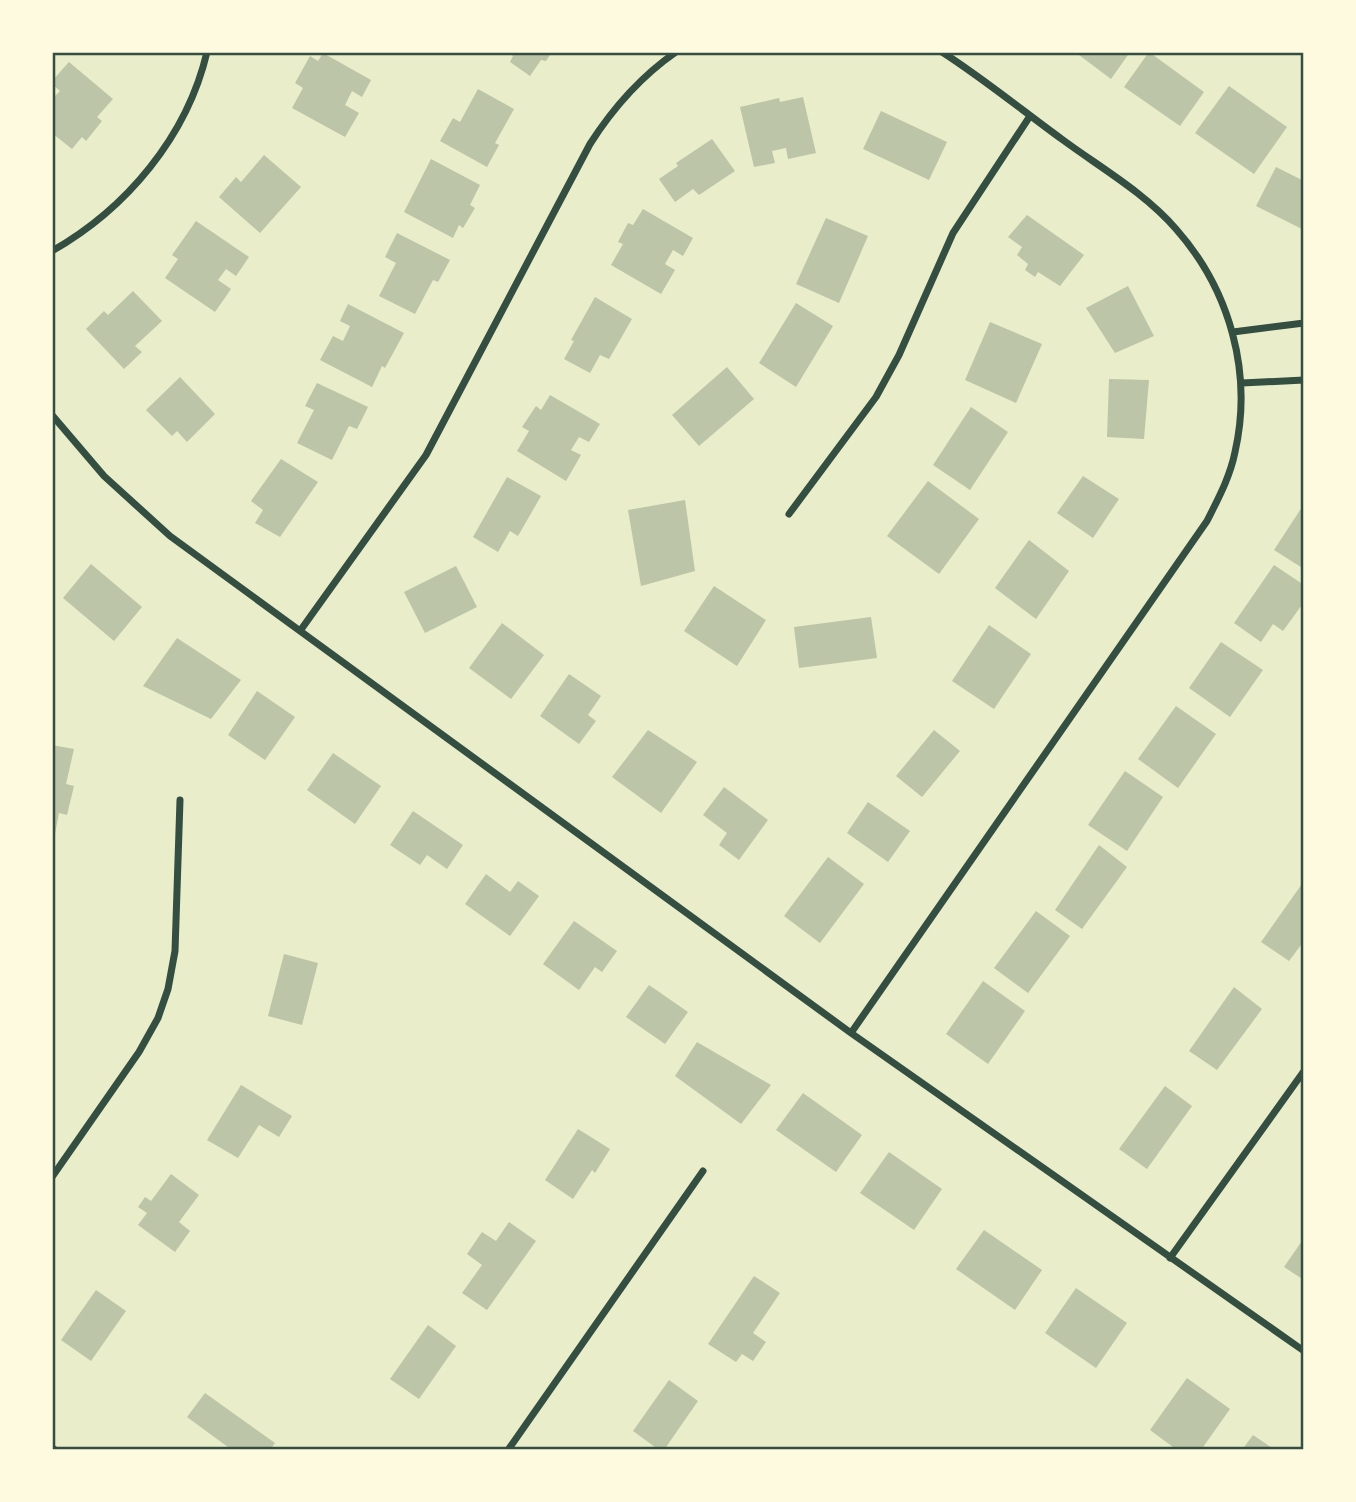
<svg xmlns="http://www.w3.org/2000/svg" width="1356" height="1502" viewBox="0 0 1356 1502" font-family="Mulish,sans-serif">
<style>
.building{fill:#bcc5a7}
.lines{fill:none;stroke-linecap:round;stroke-linejoin:round}
.minor{stroke:#344e41;stroke-width:7}
.neatline{fill:none;stroke:#344e41;stroke-width:2.5}
</style>
<rect width="100%" height="100%" fill="#e9edc9"/>
<path class="building" d="M508,52H552L546,61L541,60L530,76L510,62L513,56Z
M1075,52H1130L1111,79Z
M1149,52L1204,92L1180,126L1124,87Z
M323,53L371,80L362,97L352,91L345,105L359,113L345,137L292,108L303,88L295,83L310,56L318,61Z
M69,62L113,99L97,117L102,121L86,141L82,137L72,149L52,133V99L60,91L52,84V81Z
M1229,86L1287,127L1254,174L1195,133Z
M478,89L514,109L495,143L499,145L487,167L440,141L453,118L460,122Z
M803,97L816,153L788,159L786,148L772,151L775,163L754,167L740,107L779,98L780,102Z
M881,111L947,142L929,180L863,149Z
M712,139L735,171L699,195L693,189L675,202L659,179L678,166L676,163Z
M264,155L301,187L260,233L219,197L236,177L241,182Z
M431,159L480,185L470,205L475,208L463,228L459,225L453,238L404,212Z
M1276,167L1304,181V230L1256,206Z
M643,209L693,238L683,256L673,250L665,264L675,270L661,294L611,265L623,244L618,242L628,223L633,225Z
M1027,215L1084,255L1060,286L1038,272L1035,277L1025,270L1028,264L1017,255L1022,247L1008,237Z
M826,218L868,236L839,303L796,284Z
M196,221L249,257L236,276L226,269L218,280L231,289L215,312L165,278L178,259L172,255Z
M397,233L450,260L438,282L433,280L415,314L379,296L396,263L385,257Z
M1128,286L1154,336L1115,353L1086,308Z
M133,291L162,321L135,346L142,352L124,369L86,329L104,311L108,315Z
M595,297L632,319L609,359L600,355L590,373L564,359L574,341L571,340Z
M796,303L833,326L796,387L759,363Z
M348,304L404,333L385,368L382,366L372,387L320,360L333,336L343,341L350,326L340,321Z
M990,322L1042,344L1016,403L965,380Z
M727,367L754,399L699,446L672,415Z
M180,377L215,414L187,442L177,431L172,436L146,410Z
M1109,379L1149,380L1144,439L1107,437Z
M317,383L368,407L357,429L349,426L332,460L297,443L314,410L305,406Z
M550,395L600,424L589,442L579,437L571,450L581,455L566,481L517,451L529,431L522,427L536,406L541,410Z
M971,407L1008,432L970,490L933,465Z
M281,459L318,482L280,537L255,523L263,510L251,501Z
M1083,476L1119,499L1093,538L1057,513Z
M507,477L541,496L518,536L510,531L498,552L473,537Z
M928,481L979,519L939,574L887,536Z
M685,500L695,571L641,586L628,510Z
M1304,504V569L1274,550Z
M1029,540L1069,571L1036,619L995,588Z
M91,564L142,607L114,641L63,598Z
M1274,565L1304,585V602L1283,631L1273,624L1261,642L1234,623Z
M456,566L477,607L425,633L404,592Z
M714,586L766,620L737,666L684,631Z
M871,617L877,658L799,668L794,627Z
M502,623L544,655L511,699L469,668Z
M989,625L1031,654L994,709L952,681Z
M177,638L241,680L211,719L143,686Z
M1221,642L1263,670L1230,717L1189,688Z
M569,674L601,696L588,715L596,721L579,744L540,716Z
M257,691L295,717L265,760L228,735Z
M1176,706L1216,734L1178,788L1138,759Z
M648,730L697,762L661,813L612,777Z
M934,730L960,751L922,797L896,776Z
M52,745L74,749L66,784L74,786L67,815L59,813L55,834H52Z
M333,753L381,786L355,824L307,790Z
M1125,771L1163,797L1127,851L1088,825Z
M724,787L768,820L739,860L719,845L727,833L703,815Z
M868,802L910,831L888,862L847,833Z
M413,811L463,845L447,869L427,855L420,865L390,845Z
M1099,845L1127,867L1082,929L1055,910Z
M828,857L864,884L820,943L784,916Z
M486,874L510,892L518,881L539,896L510,936L465,904Z
M1304,881V941L1289,961L1261,942Z
M1036,911L1070,936L1028,993L994,968Z
M574,921L617,951L602,972L595,967L579,990L543,964Z
M284,954L318,963L302,1025L268,1016Z
M983,981L1025,1011L988,1064L946,1034Z
M649,985L688,1012L665,1044L626,1017Z
M1234,987L1262,1009L1217,1070L1189,1051Z
M697,1042L771,1085L741,1124L675,1076Z
M241,1085L292,1116L279,1137L259,1125L238,1158L207,1140Z
M1165,1086L1192,1106L1147,1169L1119,1149Z
M803,1093L862,1135L836,1172L776,1130Z
M578,1129L610,1149L595,1173L592,1170L573,1199L545,1180Z
M889,1152L942,1189L914,1230L860,1193Z
M171,1174L199,1195L179,1222L190,1231L175,1252L138,1225L147,1213L138,1207L145,1197L151,1201Z
M509,1222L536,1241L487,1310L462,1293L482,1265L467,1254L482,1232L496,1241Z
M984,1230L1042,1270L1015,1310L956,1269Z
M1304,1238V1280L1284,1267Z
M754,1276L780,1293L753,1333L766,1342L753,1361L742,1354L736,1362L708,1344Z
M1076,1288L1127,1323L1096,1368L1045,1333Z
M96,1290L126,1311L91,1361L61,1340Z
M428,1325L456,1346L419,1399L390,1379Z
M1187,1378L1230,1409L1201,1450H1177L1150,1430Z
M669,1380L698,1401L664,1450H659L633,1431Z
M205,1393L275,1443L270,1450H232L187,1417Z
M1253,1435L1275,1450H1242Z"/>
<g class="lines">
<path class="minor" d="M52,251C126,209 187,137 207,52
M1233,332L1304,323
M1242,383L1304,380
M52,415L104,476L170,536L851,1033L1304,1351
M789,514L876,397L899,355L953,233L1030,116
M300,631L426,455L590,144C613,108 640,77 676,52
M851,1033L1207,521C1218,499 1230,477 1235,452C1253,373 1230,290 1176,229C1145,193 1101,168 1063,140C1023,111 984,79 942,52
M52,1177L139,1052L158,1018L168,989L175,951L180,800
M1170,1258L1304,1071
M52,1448L55,1450
M508,1450L703,1171"/>
</g>
<rect width="1356" height="1502" fill="none" stroke="#fefae0" stroke-width="108"/>
<rect x="54" y="54" width="1248" height="1394" class="neatline"/>
</svg>
